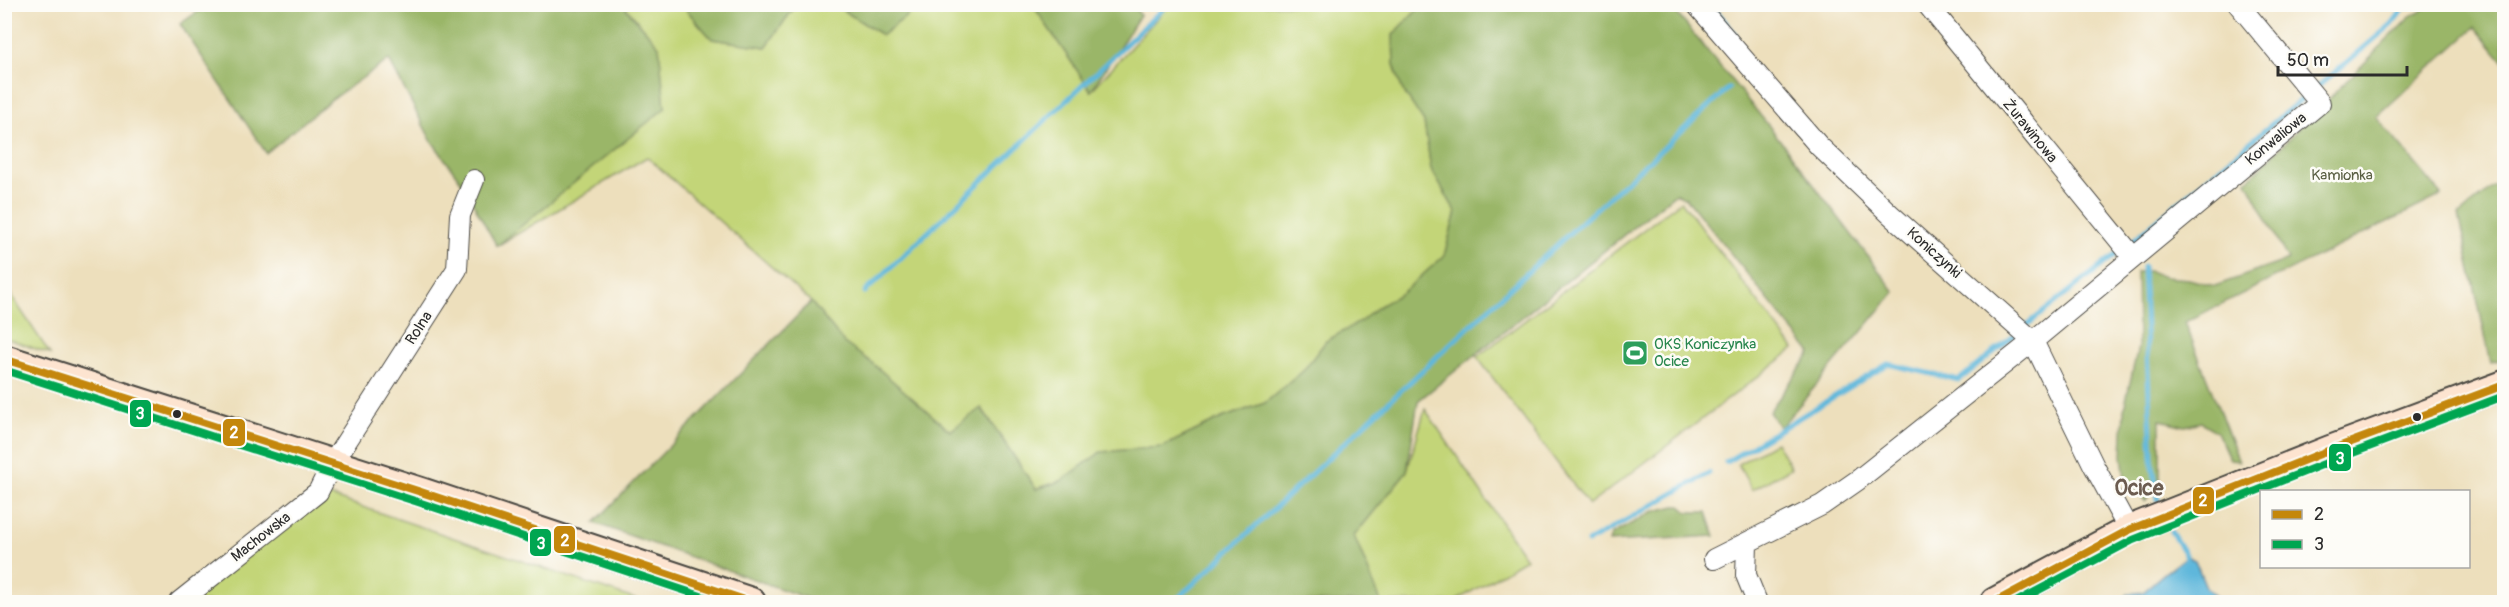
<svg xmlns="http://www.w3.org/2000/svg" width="2509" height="607" viewBox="0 0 2509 607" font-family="Pangolin,sans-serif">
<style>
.green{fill:#c3d578;stroke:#778052;stroke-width:1.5}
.forest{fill:#9ab668;stroke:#62704a;stroke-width:1.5}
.water{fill:#5eb7db;stroke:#447183;stroke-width:1.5}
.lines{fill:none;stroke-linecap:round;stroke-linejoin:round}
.stream{stroke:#5eb7db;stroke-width:5}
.street-casing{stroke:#484641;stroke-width:22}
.secondary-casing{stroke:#484641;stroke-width:32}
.street{stroke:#fff;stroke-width:20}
.secondary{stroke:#fde4d0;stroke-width:28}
.bus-1-casing{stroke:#fdfcf7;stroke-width:12}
.bus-2-casing{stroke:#fdfcf7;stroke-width:12}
.bus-1{stroke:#c4870b;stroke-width:8}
.bus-2{stroke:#00a651;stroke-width:8}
.bus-dot{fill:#2b2b2b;stroke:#fdfcf7;stroke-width:2}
.labels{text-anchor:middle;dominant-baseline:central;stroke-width:5;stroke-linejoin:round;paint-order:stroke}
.street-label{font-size:15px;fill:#2b2b2b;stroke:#fdfcf7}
.park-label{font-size:15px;fill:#595e42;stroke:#fdfcf7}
.leisure-label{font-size:15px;fill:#27864d;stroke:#fdfcf7;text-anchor:start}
.district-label{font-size:21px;font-weight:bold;fill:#6c5c50;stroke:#fdfcf7}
.line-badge{stroke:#fdfcf7;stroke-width:2}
.badge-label{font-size:16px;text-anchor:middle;font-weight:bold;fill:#fff}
</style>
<rect width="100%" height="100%" fill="#fdfcf7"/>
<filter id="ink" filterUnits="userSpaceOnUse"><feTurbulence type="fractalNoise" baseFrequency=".0167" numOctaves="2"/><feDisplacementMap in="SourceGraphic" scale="12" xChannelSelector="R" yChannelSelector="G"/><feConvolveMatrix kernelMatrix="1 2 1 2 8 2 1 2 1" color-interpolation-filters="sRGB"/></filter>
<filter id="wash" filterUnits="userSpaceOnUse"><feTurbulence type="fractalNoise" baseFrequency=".008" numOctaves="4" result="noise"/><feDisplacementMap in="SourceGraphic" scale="24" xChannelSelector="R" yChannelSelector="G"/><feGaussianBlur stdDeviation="1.35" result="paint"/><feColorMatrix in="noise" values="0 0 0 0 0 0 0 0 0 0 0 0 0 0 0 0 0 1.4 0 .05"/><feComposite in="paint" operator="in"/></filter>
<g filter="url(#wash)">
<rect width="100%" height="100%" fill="#eddfbc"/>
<path class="green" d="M623,4L682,5L712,39L766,47L796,5L838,7L882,35L908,15L906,5H1033L1091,91L1169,5H1422L1393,35L1394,64L1402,89L1424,122L1431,169L1456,212L1444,256L1402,293L1378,307L1360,322L1326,341L1303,371L1265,403L1222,418L1162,447L1101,452L1061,481L1036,489L982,408L950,431L872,363L844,343L811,302L647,157L497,246L665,108L659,46Z
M1681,201L1794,349L1589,505L1477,357Z
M4,286H5L50,354L5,338Z
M1425,409L1526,559L1454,602H1381L1354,536L1407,471Z
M1776,442L1791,468L1752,490L1738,464Z
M318,492L643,602H179Z"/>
<path class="forest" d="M209,4L623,5L659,46L665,108L497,246L460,180L431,140L389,60L332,99L266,153L180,24Z
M682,5H796L766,47L712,39Z
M808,5H906L908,15L882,35L838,7Z
M1033,5H1133L1140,15L1091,91Z
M1422,5H1670L1773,131L1895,292L1780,428L1769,412L1811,353L1686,198L1676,193L1418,401L1407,471L1354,536L1381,602H818L594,523L811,302L844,343L872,363L950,431L981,408L1036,489L1061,481L1101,452L1162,447L1222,418L1265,403L1303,371L1326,341L1360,322L1378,307L1402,293L1444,256L1456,212L1431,169L1424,122L1402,89L1394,64L1393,35Z
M2433,5H2504V62L2475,27L2376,117L2442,195L2185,322L2239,461L2230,460L2217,432L2201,422L2185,426L2160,420V482L2145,501L2125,478L2122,456L2124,409L2138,347L2137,272L2149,271L2164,277L2189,279L2215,286L2288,260L2247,181L2412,15Z
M2504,178V360L2491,363L2459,215Z
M1675,506H1681L1688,512H1707L1715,536L1609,542L1611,535L1652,512Z"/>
<path class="water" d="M2186,556L2195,560L2206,587L2221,602H2121L2128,594L2144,592C2157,577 2171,569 2186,556Z"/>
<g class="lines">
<path class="stream" d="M1711,4L1735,34
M2315,89L2392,24L2407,4
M2130,243L2303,98
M2143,266L2152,458L2158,500
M865,292L1168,4
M2027,325L2119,252
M1726,462L1888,364L1959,380L2015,335
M2171,532L2186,556
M1588,542L1709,473
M1174,602L1574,229L1729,88"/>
</g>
</g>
<g filter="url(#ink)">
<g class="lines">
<defs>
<path id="street" d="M1696,4L1819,146L1890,214L2033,341L2094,466L2129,530
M1927,4L2133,257
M1747,544L1746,575L1757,602
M1714,559L1822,505L1858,480L2033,341L2320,103L2238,4
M179,602L318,492L332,464L457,269L460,215L474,180"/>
<path id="secondary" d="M4,359L421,492L751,602
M1995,602L2129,530L2330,450L2504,385"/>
</defs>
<use href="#street" class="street-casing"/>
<use href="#secondary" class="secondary-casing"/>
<use href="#street" class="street"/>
<use href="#secondary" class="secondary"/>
<defs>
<path id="bus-1" d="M4,359L421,492L751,602
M1995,602L2129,530L2330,450L2504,385"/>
<path id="bus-2" d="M4,370L418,502L719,602
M2016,602L2133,540L2334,460L2504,396"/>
</defs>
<use href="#bus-1" class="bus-1-casing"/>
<use href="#bus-2" class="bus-2-casing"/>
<use href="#bus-1" class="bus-1"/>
<use href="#bus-2" class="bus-2"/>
</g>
</g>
<defs>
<symbol id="stadium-square" viewBox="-11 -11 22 22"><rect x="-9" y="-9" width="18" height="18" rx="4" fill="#2e9e5b" stroke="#fdfcf7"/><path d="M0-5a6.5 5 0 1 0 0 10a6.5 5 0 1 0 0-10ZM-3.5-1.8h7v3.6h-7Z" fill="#fff"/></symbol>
</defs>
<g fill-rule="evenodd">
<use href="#stadium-square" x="1620" y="338" width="30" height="30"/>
</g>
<g class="bus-dot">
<circle cx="177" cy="414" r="5"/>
<circle cx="2417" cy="417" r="5"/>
</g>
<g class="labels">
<g class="street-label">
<text transform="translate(2030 131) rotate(51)">Żurawinowa</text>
<text transform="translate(2276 139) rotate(-39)">Konwaliowa</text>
<text transform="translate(1934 253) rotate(42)">Koniczynki</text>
<text transform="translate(419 328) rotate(-57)">Rolna</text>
<text transform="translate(261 537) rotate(-38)">Machowska</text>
</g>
<g class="park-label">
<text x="2342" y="175">Kamionka</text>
</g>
<g class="leisure-label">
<text x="1654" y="344">OKS Koniczynka<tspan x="1654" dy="17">Ocice</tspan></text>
</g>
<g class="district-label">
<text x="2139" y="488">Ocice</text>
</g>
</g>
<g class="line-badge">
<rect x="129" y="399" width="23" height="29" rx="6" fill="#00a651"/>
<rect x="222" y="418" width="24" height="29" rx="6" fill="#c4870b"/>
<rect x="2328" y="443" width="24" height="29" rx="6" fill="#00a651"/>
<rect x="2192" y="486" width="23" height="29" rx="6" fill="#c4870b"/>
<rect x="553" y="525" width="23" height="29" rx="6" fill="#c4870b"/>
<rect x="529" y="528" width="23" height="29" rx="6" fill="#00a651"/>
</g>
<g class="badge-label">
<text x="140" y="419">3</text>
<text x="234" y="438">2</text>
<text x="2340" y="464">3</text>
<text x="2203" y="506">2</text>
<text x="565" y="546">2</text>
<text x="541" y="549">3</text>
</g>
<rect width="2509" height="607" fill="none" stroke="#fdfcf7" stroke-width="24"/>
<rect x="2260" y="490" width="210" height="78" fill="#fdfcf7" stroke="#a9a8a5" stroke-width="1.5"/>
<rect x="2272" y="510" width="30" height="9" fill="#c4870b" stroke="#a9a8a5" stroke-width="1.5"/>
<text x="2314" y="520" font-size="18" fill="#2b2b2b">2</text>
<rect x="2272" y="540" width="30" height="9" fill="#00a651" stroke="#a9a8a5" stroke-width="1.5"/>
<text x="2314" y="550" font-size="18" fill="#2b2b2b">3</text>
<path d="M2278 66v9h129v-9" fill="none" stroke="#2b2b2b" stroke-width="3"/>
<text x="2287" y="66" font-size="18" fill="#2b2b2b" stroke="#fdfcf7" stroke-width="4.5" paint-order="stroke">50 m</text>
</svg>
